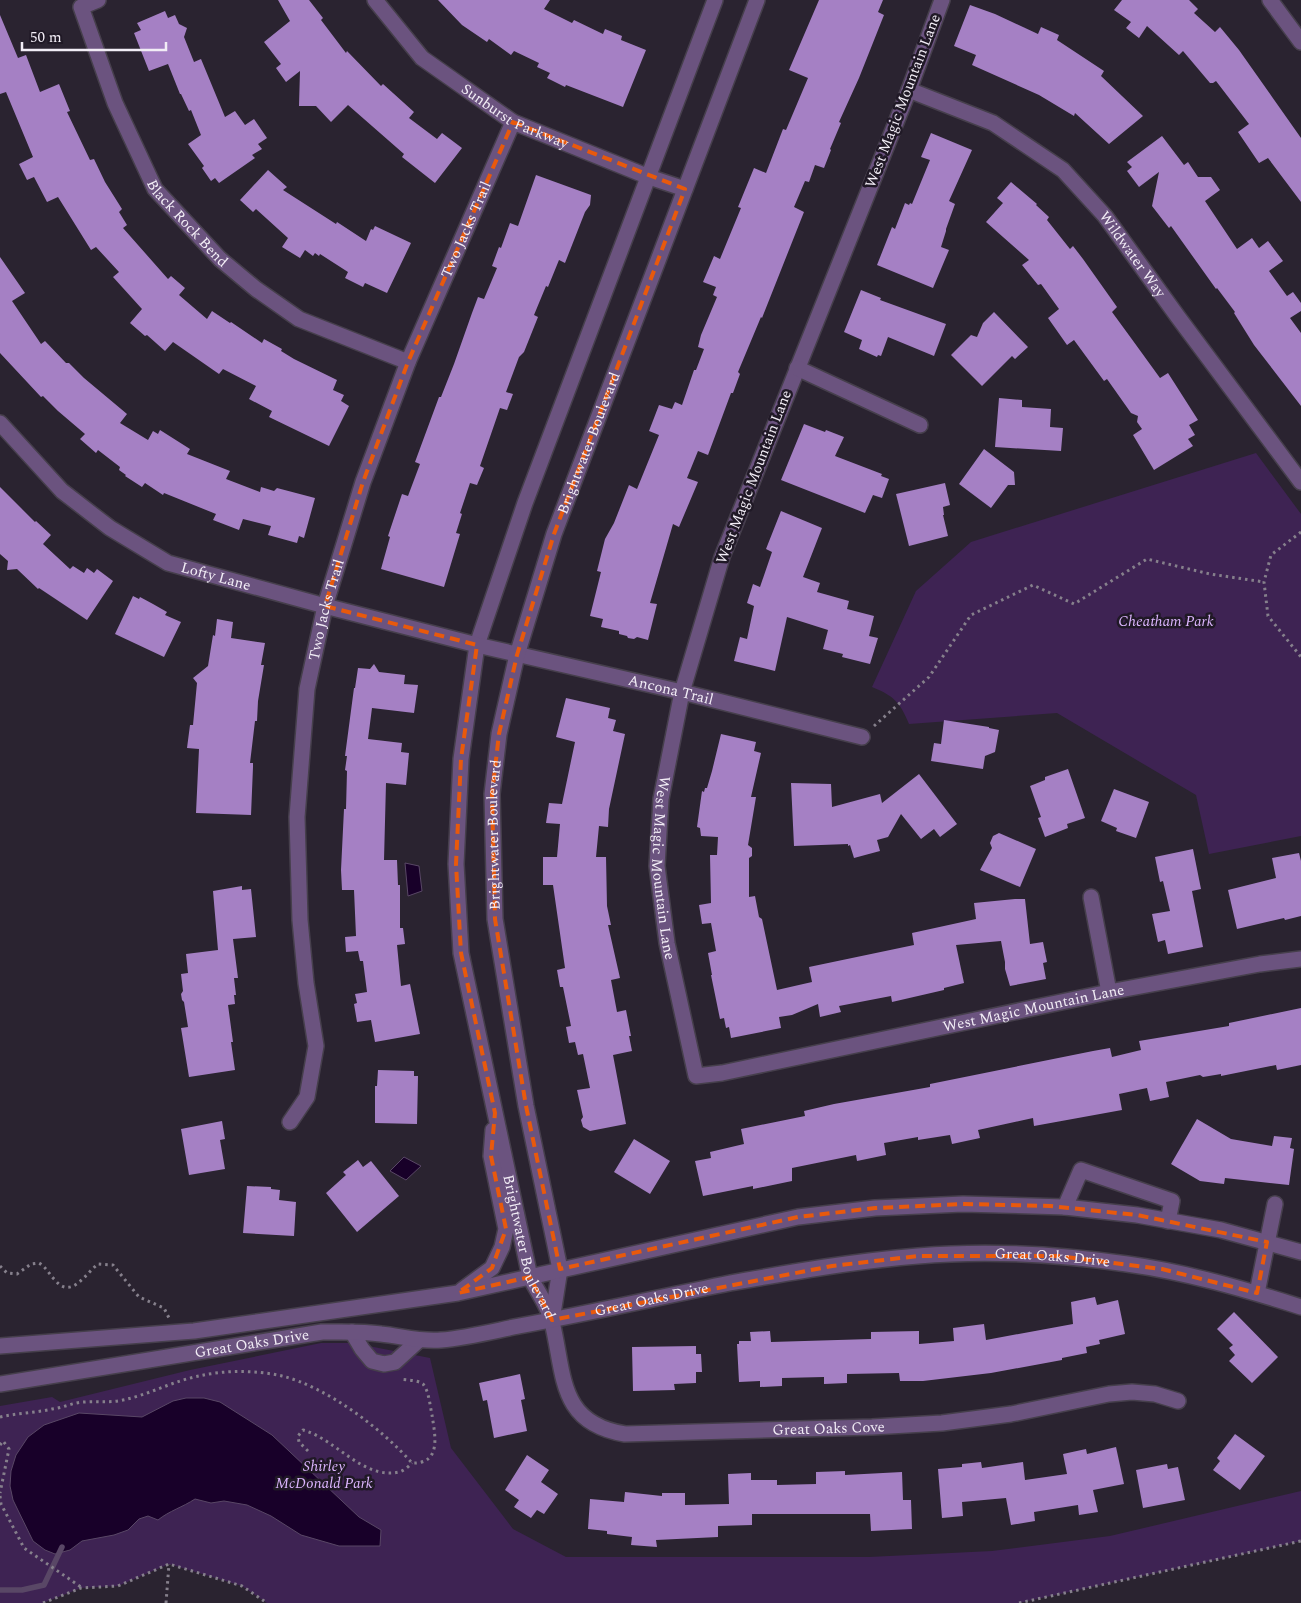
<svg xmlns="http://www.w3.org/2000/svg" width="1301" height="1603" viewBox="0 0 1301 1603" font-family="Spectral,serif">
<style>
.green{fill:#3e2353}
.water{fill:#180029;stroke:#594766}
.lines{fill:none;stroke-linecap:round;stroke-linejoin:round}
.stream{stroke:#594766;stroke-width:5.5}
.building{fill:#a580c4}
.minor-casing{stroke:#463f4c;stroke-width:18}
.path{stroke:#86808c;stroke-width:3;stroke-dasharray:2.5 4;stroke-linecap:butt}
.minor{stroke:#6b537f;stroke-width:15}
.marked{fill:none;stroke:#e8590c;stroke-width:4;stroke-dasharray:10 6;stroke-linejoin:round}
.labels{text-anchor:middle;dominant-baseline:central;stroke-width:5;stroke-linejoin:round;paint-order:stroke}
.street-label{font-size:15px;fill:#f2edf6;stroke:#201926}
.park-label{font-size:15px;font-style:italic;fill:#dcb5fe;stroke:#201926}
</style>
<rect width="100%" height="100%" fill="#2a2330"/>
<path class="green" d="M1256,453L1301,514V836L1209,854L1196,795L1057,713L909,724C900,702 894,696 872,687L916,591L971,542Z
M321,1343H353L430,1358L451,1448L513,1529L566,1557H869L992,1551L1110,1536L1301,1491V1541L1019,1603H267L242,1586L169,1564L118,1586L81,1588L43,1603H0V1406L52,1397L60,1402L190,1370Z"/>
<path class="water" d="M405,863L419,866L422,891L408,896Z
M404,1157L421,1166L406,1180L390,1171Z
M186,1398H204L220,1402L272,1435L359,1517L381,1530L380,1546H339L301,1535L271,1516L247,1505L224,1501L211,1503L195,1499C183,1507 169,1511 158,1520L148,1516L139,1519L128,1530L114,1535L82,1541L70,1550L55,1554L45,1550L33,1541L13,1500L10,1486L11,1471L16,1455L28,1437L44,1425L79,1413L142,1417L173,1401Z"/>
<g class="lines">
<path class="stream" d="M0,1590H22L44,1585L62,1547"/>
</g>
<path class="building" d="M278,0H309L323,18L321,20L346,53L347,51L381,86L383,84L414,112L409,118L437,139L442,133L462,148L435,183L402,157L404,154L348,105L331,122L316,106H299L300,71L286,82L276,68L281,64L264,42L290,21Z
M438,0H550L544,9L572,23L574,20L603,34L605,29L622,36L621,40L646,50L623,107L566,85L565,87L547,78L550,73L537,67L539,63L514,51L511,55L489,39L487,42L462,25Z
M819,0H883L878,12L884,15L859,78L839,122L841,123L830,149L831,150L824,168L815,165L809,182L805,181L794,207L804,212L762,318L761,317L738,372L740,374L733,393H731L708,455L698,451L687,478L698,482L679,527L673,524L650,603L657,604L648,640L637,637L634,639L628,638L627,636L619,634V631L601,627L603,619L590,616L601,572L597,571L605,539L614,523L629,485L637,489L659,435L649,431L659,405L672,409L675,402L682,405L694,370H696L704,349L698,347L701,335L717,297L713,295L716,287L703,282L714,256L720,259L741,208L738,207L754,168L766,173L783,129L786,130L808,78L789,70Z
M1122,0H1189L1198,9L1194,13L1215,32L1220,27L1239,50L1301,138V202L1268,158L1259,163L1238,132L1249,124L1216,81L1213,83H1210L1183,51L1179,55L1147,26L1139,38L1126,28L1131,22L1114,10Z
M970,5L995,14L1038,34L1041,27L1059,35L1057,40L1104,71L1101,76L1143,116L1109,144L1075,113L1074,116L1039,95L972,65L976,55L954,46Z
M165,11L168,18L175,15L179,24L187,28L184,37L194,62L201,59L225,117L235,111L245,125L254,119L267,138L258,144L262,149L252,155L255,158L219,183L215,178L211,181L202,168L204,166L188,144L201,135L191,110L189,111L181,94H180L168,64L149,71L134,33L141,30L137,23Z
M0,15L18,58L26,55L40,92L59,84L70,111L67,112L90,160L94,159L105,182L122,209L119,212L127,225L123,228L168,279L171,276L185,288L179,295L207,319L212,311L230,323L231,322L262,343L264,339L282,349L281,351L294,359L337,380L333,390L344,395L341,401L349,406L329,446L269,417L272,411L249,399L256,386L223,369L219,374L173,342L165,351L147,335L145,336L130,323L142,309L113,277L119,272L96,247L91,250L58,197L47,202L34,177L27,180L19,164L33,157L6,92L0,94Z
M931,133L972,150L949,201L955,204L946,229V231L941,247L949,250L933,288L877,265L892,227L895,229L905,203L909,205L910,203L912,204L930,160L921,157Z
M1162,136L1184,165L1188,162L1198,177H1211L1220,190L1205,201L1237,249L1252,238L1259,248L1268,241L1283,261L1269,271L1287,296L1293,292L1301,303V311L1290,318L1301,333V406L1254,345L1234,313L1235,312L1217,288L1216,289L1171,226L1169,228L1152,206L1159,172L1139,187L1127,171L1132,167L1127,162Z
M268,170L287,187L283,190L336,224L337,222L366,241L371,229L373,230L375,226L411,243L387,293L365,283L363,287L345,278L348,272L320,254L319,256L315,253L313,256L305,250L300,258L282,247L288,238L256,209L253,212L240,200Z
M536,175L591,195L590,205L585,212L565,263L559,260L548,287L546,286L534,315L538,317L524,352L519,357L506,392L513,394L507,410L500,408L480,466L484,468L477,485L470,483L460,513L462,514L456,533L460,534L444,587L381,569L390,537L388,536L402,494L408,496L420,464L415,462L439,397H441L454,364L472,313L478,297L484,299L497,268L492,266L499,247L501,248L510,223L518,226Z
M1011,182L1037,204L1036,205L1049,217L1047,220L1070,249L1073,246L1083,259L1117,307L1112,312L1131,338L1160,378L1168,373L1198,420L1189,425L1195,435L1188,439L1193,446L1154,470L1133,435L1142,429L1137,422L1138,416L1131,413L1107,379L1104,381L1074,340L1067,345L1048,318L1059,309L1041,284L1038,285L1022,265L1029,260L986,222L1003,203L997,198Z
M0,257L25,293L12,301L41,344L45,341L66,363H69L84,378L127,414L120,423L148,440L153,431L158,434L160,430L190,449L187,454L230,471L226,479L260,492L261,487L274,491L277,488L315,498L304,538L299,536L297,543L268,535L271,526L243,519L239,530L213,520L216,514L164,493L163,495L145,483L142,487L125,476L126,475L119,470L120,467L98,450L96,453L80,439L85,434L58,411L43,396L41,397L0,353Z
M861,290L881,298L880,300L946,324L934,356L888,337L881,356L878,355L877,357L859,349L862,340L844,332Z
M994,312L1028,347L1015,359L1012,356L982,386L951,355L971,335L977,337L983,323Z
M999,398L1022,400V407L1051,409L1050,427L1063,428L1061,451L995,447Z
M804,424L825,432L826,430L844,437L835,456L882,474L881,476L889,479L882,498L873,495L865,513L781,480Z
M984,449L1014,472L1015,485H1008L991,508L959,484Z
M945,483L950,505L943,507L944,515H943L948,536L909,546L896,494Z
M0,487L35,522L36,521L51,535L43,544L70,569L73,566L84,573L87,568L94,573L97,569L113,581L87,620L39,588L38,589L17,569L7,570L8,561L0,554Z
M781,511L822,528L803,577L820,583L817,592L849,601L847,609L874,616L869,636L878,638L870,664L842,657L843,654L823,649L828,630L787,617L775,671L734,661L740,637L747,639L754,606L747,603L753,584L760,587L772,552L766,549Z
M133,596L139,599L140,597L153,604L167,612L165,615L181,622L164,657L115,634Z
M217,619L233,622L231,638L265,643L261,665H264L258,701L257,721H255L250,763H253V767L251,815L196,813L199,749L187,748L190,725H193L197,683L193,678L208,666L213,635L215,636Z
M374,664L379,672L405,675L404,684L418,685L414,713L372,708L368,739L402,743L401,752L409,753L406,785L386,783L384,860H397L398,885H400V928H403L405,944L397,945L401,986L410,984L420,1034L375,1042L371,1020L357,1022L354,1004L357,1003L355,994L367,992L363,961H360L358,951L346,952L345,937L356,936L354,890H342L341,870L344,809H346L347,771L345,770L347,756H345L354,688H355L358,668L370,669Z
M566,698L610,708L608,718L616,720L613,731L625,734L609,809L608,827L599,826L596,857H606L607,906L611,925H608L620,978L611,980L617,1012L626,1010L631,1036H629L632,1051L613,1055L626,1124L590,1131L583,1127L581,1120L583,1117L577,1090L590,1088L583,1054L578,1055L575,1042L569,1043L566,1027L571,1026L563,987H560L557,970L565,968L553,885H543V857H557L560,824L546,823L549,803L562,804L575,742L556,737Z
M944,720L989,727V728L999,730L995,752L985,756L983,769L931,761L934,743L941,744Z
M721,734L756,742L754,751L761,753L751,797H756L748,845L752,848V856L749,858V897L755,896L759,917L762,919L777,990L812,982L809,967L914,945L912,933L976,919L974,903L1015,899H1025L1030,944L1043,942L1047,962L1043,963L1046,979L1010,986L1005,969V962L1001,941L956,945L964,983L944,988V990L892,1002L891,996L839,1006L841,1012L820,1017L818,1004L792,1015L779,1017L781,1028L731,1038L729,1027L726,1028L724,1018L720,1019L711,975H712L708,953L716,951L711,923L702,924L699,905L711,903L710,855H717L718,837L701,836L700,828L697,827L702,791L704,792L705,788H707L712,771Z
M1068,769L1085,818L1067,824L1068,828L1045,837L1038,818L1041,817L1030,786L1045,780V777Z
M919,774L957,824L940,837L934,829L921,839L901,814L888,837L877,840L880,851L854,858L850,845L848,846V844L794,846L791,783L831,784L832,807L880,794L882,803Z
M1114,789L1149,802L1136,838L1116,831L1117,828L1101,821Z
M999,833L1036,849L1020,887L980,870L992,848L990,843L993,836Z
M1193,849L1201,889L1192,891L1203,947L1168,954L1165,940L1158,942L1152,914L1170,911L1163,881L1160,882L1155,857Z
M1299,853L1301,861V916L1285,920L1284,918L1237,929L1228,890L1276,878L1272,858Z
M242,886V890L251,889L256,937L233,939L238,978H234L236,995H234L235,1004L228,1005L233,1042H231L235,1070L189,1077L181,1028L188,1027L184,1002L182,1000L181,994L183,991L181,974L188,973L186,954L218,950L213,891Z
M1301,1008V1065L1277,1070L1276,1065L1221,1076V1074L1203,1077L1200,1075L1166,1082L1169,1097L1150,1101L1147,1088L1119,1094L1122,1110L1034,1126L1033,1118L978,1130L980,1138L952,1144L950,1135L918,1140V1137L884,1143L886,1155L857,1161L856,1155L792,1168V1181L753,1189V1186L703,1196L695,1161L711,1158L710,1152L744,1144L741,1129L805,1116L804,1111L834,1104L930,1087V1084L1093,1051L1110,1048L1112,1057L1141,1050L1139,1041L1229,1026V1023Z
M378,1070L414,1071V1076H418L417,1124L375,1123V1086H377Z
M1197,1119L1231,1139L1272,1146L1274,1136L1292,1138L1290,1148L1294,1149L1289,1185L1225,1178L1224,1184L1200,1181L1171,1164Z
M222,1121L225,1139L220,1140L225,1169L189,1175L181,1129Z
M634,1139L670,1161L650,1194L614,1172Z
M358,1160L363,1167L371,1161L399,1196L357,1232L326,1193L346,1175L343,1172Z
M247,1186L271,1187V1189L280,1190L279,1200L296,1202L294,1236L243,1233Z
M1095,1297L1097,1305L1118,1300L1125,1334L1099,1340L1100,1344L1086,1347L1087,1353L1062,1358V1360L991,1373L923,1381H900L899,1373L847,1374V1383L824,1384V1377L782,1378V1386L760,1387V1381L739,1382L737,1344H739V1341H751L750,1332L770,1331L771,1342L871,1339V1332L919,1331V1344L954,1341L953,1328L984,1324L986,1340L1073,1324L1071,1302Z
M1234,1312L1278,1357L1252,1383L1229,1361L1235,1355L1229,1348L1233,1345L1217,1329Z
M696,1346V1354H701L702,1372H696V1383L674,1384L675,1390L633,1391L632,1347Z
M520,1374L525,1399L521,1400L527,1431L494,1438L487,1400L483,1401L479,1383Z
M1235,1434L1265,1456L1240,1490L1213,1470L1220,1461L1217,1458Z
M1116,1447L1124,1484L1093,1490L1098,1512L1079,1515L1078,1505L1034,1512L1035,1521L1011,1525L1006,1498L962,1502L963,1516L942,1518L938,1469L962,1467V1464L981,1462L982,1468L1023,1462L1025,1480L1067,1474L1063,1454L1086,1449L1087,1454Z
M527,1455L549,1470L541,1482L558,1494L544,1514L537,1510L531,1518L514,1507L519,1500L505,1490Z
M1167,1464L1168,1469L1178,1467L1185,1500L1143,1508L1136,1470Z
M845,1471V1475L902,1472L903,1500H911L912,1529L871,1531L870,1514H752V1525L718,1526V1537L656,1540L657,1547L631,1545L632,1537L607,1534V1531L588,1529L590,1499L624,1502L625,1492L662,1496V1493H685V1505L729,1504L728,1474L751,1473V1480H777V1485L816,1484V1472Z"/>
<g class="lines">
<defs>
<g id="minor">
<path id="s1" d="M98,0L81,7L115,103L155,189L220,259L256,289L299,319L408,362"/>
<path id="s2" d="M375,0L422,58L513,122L649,177L685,189"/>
<path id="s3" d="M715,0L525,503L477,645L461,759L456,864L461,953L530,1277C537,1291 549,1307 552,1322C565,1375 558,1423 625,1434L872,1427L942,1423L1011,1414L1109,1394L1132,1392L1155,1394L1178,1401"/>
<path id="s4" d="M942,0L909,90L722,557L682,692L661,799L657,866L667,943L696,1076L722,1073L1109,992L1260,964L1301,959"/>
<path d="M1270,0L1301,42"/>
<path id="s5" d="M909,90L993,123L1063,170L1105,216L1178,317L1301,482"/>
<path d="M797,368L920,425"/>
<path id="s6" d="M0,423L62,491L110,528L168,563L325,606L477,645L682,692L862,737"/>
<path d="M1091,897L1109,992"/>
<path id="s7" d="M290,1122L307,1097L316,1046L306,983L300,920L297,817L307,689L325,606L363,482L408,362L513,122"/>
<path d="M1065,1207L1081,1170L1172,1201L1168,1221"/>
<path d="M462,1290L492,1268L502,1247L506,1229L491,1156L493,1130"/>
<path d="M1257,1293L1275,1204"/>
<path id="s8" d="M552,1320L560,1269L526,1106L495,919L492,794L499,734L517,655L554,534L757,0"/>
<path d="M352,1332L362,1349L372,1361L384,1364L395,1362L419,1340"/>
<path d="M0,1346L194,1331L458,1293L798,1217L875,1208L963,1204L1065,1207L1137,1215L1221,1230L1301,1252"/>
<path id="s9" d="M0,1384L322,1332C341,1332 362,1331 381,1334C401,1336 420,1342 441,1340C467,1338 494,1331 519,1326C590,1313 660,1297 730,1283C792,1272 855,1261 918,1256C987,1250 1058,1254 1127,1264C1186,1272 1244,1289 1301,1307"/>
</g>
</defs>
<use href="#minor" class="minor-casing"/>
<path class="path" d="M1301,532L1271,555L1264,582L1268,616L1301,657
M874,726L929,677L971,615L1033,585L1074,604L1147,559L1210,574L1264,582
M0,1266L7,1273L17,1274L31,1264L39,1263C46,1267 49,1274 55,1280C71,1300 85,1274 98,1264L113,1265L139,1297L164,1308L169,1318
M0,1417C17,1413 35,1413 52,1409C63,1408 74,1402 85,1402C98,1401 110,1403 123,1400C148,1395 173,1381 199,1376C225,1370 256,1370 282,1376C327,1387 382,1429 412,1463C442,1464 435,1435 432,1415C430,1406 429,1391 423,1384C418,1380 406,1380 400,1379
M0,1445L3,1441L9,1449L0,1493
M308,1451L299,1442L298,1436L303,1430C336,1439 363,1480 399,1472C404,1471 409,1466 412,1463
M0,1496L1,1504L24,1548L81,1587
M43,1603L81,1588L118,1586L169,1564L242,1586L267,1603
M166,1603L169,1564
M1019,1603L1301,1541"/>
<use href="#minor" class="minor"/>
</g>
<path class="marked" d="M513,122L685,189L554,534L517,655L499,734L492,794L495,919L526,1106L560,1269L798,1217L875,1208L963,1204L1050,1206L1137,1215L1267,1242L1257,1293L1162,1269L1058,1256H918L832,1266L552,1320L530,1277L458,1293L492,1268L506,1229L491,1156L495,1113L461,953L456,864L461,759L477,645L325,606L363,482L408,362Z"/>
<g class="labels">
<g class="street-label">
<text transform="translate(903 101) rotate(-69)">West Magic Mountain Lane</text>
<text stroke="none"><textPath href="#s2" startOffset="185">Sunburst Parkway</textPath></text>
<text stroke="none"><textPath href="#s1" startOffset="262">Black Rock Bend</textPath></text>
<text stroke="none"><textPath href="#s7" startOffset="928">Two Jacks Trail</textPath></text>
<text stroke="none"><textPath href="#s5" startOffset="284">Wildwater Way</textPath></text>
<text stroke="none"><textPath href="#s8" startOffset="898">Brightwater Boulevard</textPath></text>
<text transform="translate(754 477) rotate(-69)">West Magic Mountain Lane</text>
<text stroke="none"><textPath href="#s6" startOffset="270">Lofty Lane</textPath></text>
<text stroke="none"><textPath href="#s7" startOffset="522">Two Jacks Trail</textPath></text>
<text stroke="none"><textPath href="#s6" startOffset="739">Ancona Trail</textPath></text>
<text stroke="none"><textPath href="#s8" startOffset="492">Brightwater Boulevard</textPath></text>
<text stroke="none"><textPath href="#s4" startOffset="918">West Magic Mountain Lane</textPath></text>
<text stroke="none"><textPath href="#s4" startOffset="1474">West Magic Mountain Lane</textPath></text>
<text stroke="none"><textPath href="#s3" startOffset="1299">Brightwater Boulevard</textPath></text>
<text stroke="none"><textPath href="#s9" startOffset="1065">Great Oaks Drive</textPath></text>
<text stroke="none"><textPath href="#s9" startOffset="660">Great Oaks Drive</textPath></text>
<text stroke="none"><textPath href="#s9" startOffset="255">Great Oaks Drive</textPath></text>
<text stroke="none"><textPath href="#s3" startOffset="1729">Great Oaks Cove</textPath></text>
</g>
<g class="park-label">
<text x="1166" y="621">Cheatham Park</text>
<text x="324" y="1466">Shirley<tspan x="324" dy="17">McDonald Park</tspan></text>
</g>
</g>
<path d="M22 42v8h144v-8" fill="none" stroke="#f2edf6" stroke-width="2.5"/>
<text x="30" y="42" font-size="15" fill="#f2edf6" stroke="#201926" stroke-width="4" paint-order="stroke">50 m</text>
</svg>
